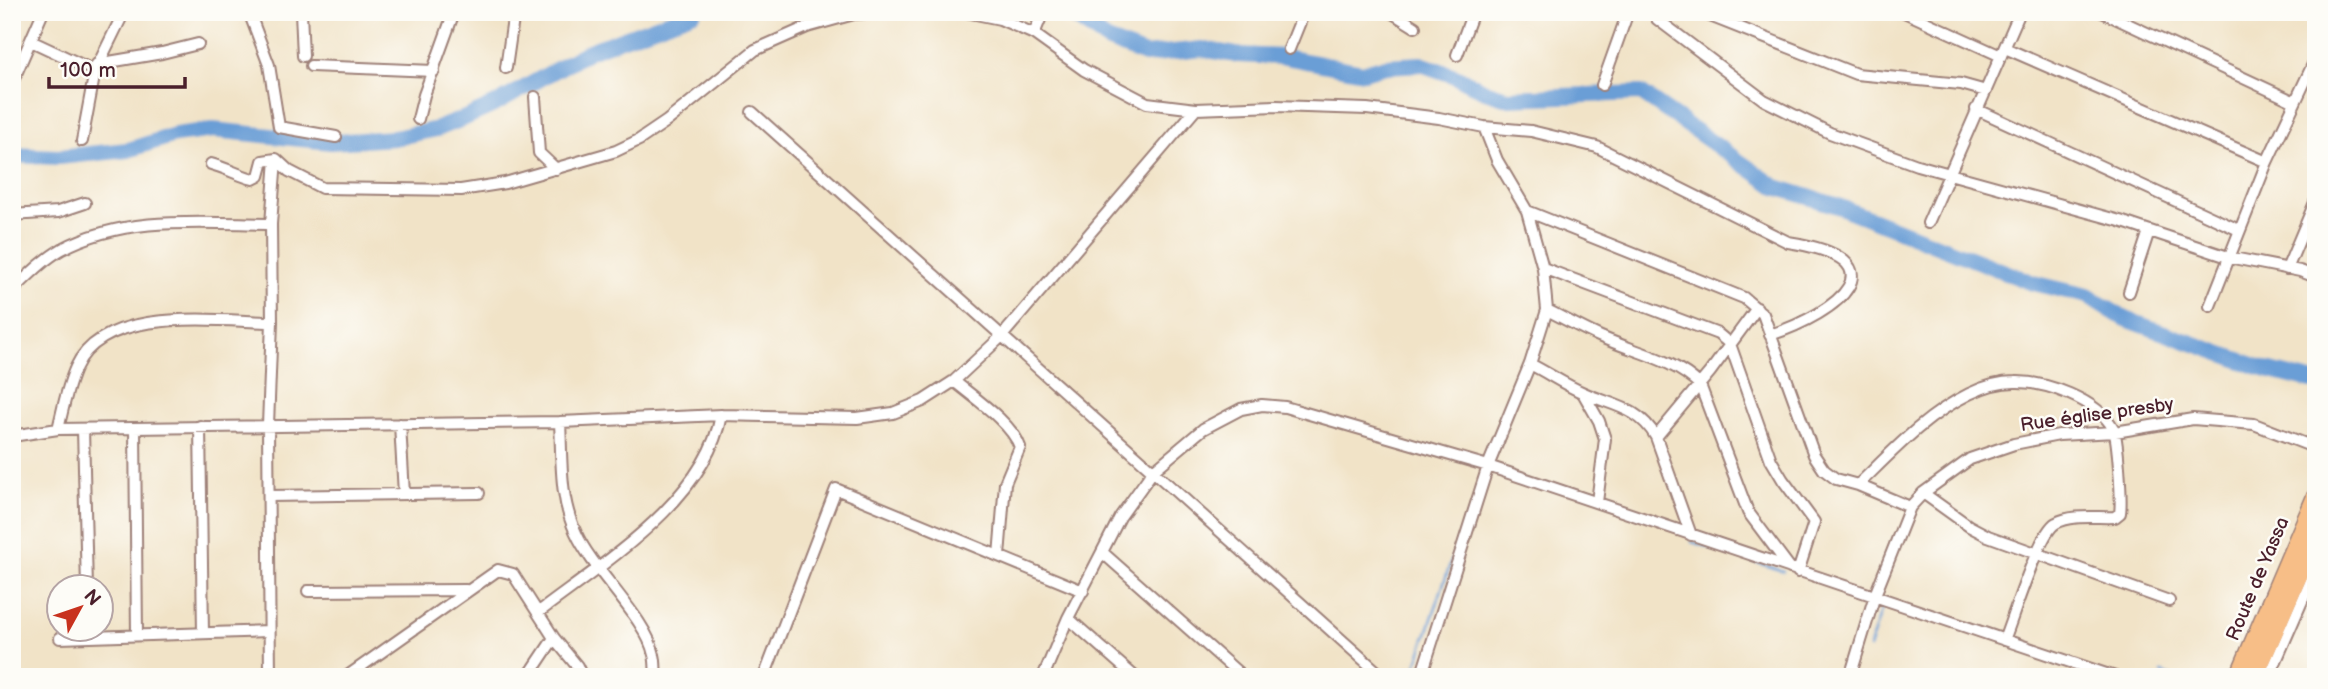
<svg xmlns="http://www.w3.org/2000/svg" width="2328" height="689" viewBox="0 0 2328 689" font-family="'Balsamiq Sans',sans-serif">
<style>
.lines{fill:none;stroke-linecap:round;stroke-linejoin:round}
.stream{stroke:#6b9ed6;stroke-width:2.5}
.river{stroke:#6b9ed6;stroke-width:16}
.minor-casing{stroke:#9e8179;stroke-width:14}
.primary-casing{stroke:#9e8179;stroke-width:21}
.minor{stroke:#fff;stroke-width:10}
.primary{stroke:#f7be87;stroke-width:18}
.labels{text-anchor:middle;dominant-baseline:central;stroke-width:5;stroke-linejoin:round;paint-order:stroke}
.street-label{font-size:19px;fill:#4a1f2b;stroke:#fdfcf7}
</style>
<rect width="100%" height="100%" fill="#fdfcf7"/>
<filter id="ink" filterUnits="userSpaceOnUse"><feTurbulence type="fractalNoise" baseFrequency=".0143" numOctaves="2"/><feDisplacementMap in="SourceGraphic" scale="14" xChannelSelector="R" yChannelSelector="G"/><feConvolveMatrix kernelMatrix="1 2 1 2 8 2 1 2 1" color-interpolation-filters="sRGB"/></filter>
<filter id="wash" filterUnits="userSpaceOnUse"><feTurbulence type="fractalNoise" baseFrequency=".00686" numOctaves="4" result="noise"/><feDisplacementMap in="SourceGraphic" scale="28" xChannelSelector="R" yChannelSelector="G"/><feGaussianBlur stdDeviation="1.57" result="paint"/><feColorMatrix in="noise" values="0 0 0 0 0 0 0 0 0 0 0 0 0 0 0 0 0 1.4 0 .05"/><feComposite in="paint" operator="in"/></filter>
<g filter="url(#wash)">
<rect width="100%" height="100%" fill="#f1e3c7"/>
<g class="lines">
<path class="stream" d="M1692,542L1783,571
M1854,640L1866,605
M1869,648L1882,608
M1416,666L1464,523
M2162,673L2172,677"/>
<path class="river" d="M1067,12L1107,40L1145,55L1202,49L1236,55L1284,57
M1290,58L1363,72L1386,66L1421,64L1455,76L1485,91L1507,98L1641,93L1776,187L1838,206L2033,283L2088,296L2123,318L2156,330L2267,370L2311,381
M12,155L58,157L128,150L175,135L213,130L331,142L394,138L437,129L465,118L496,104L589,51L694,12"/>
</g>
</g>
<g filter="url(#ink)">
<g class="lines">
<defs>
<path id="minor" d="M249,12L269,65L279,127L336,137
M301,12L303,56
M966,12L1000,19L1034,34L1084,70L1147,103L1196,109L1276,106L1367,109L1439,118L1484,127L1531,131L1597,147L1788,242C1905,260 1838,313 1770,335
M1391,12L1415,27
M1655,12L1657,19L1764,100L1830,133L1917,165L2120,221L2228,257L2300,271L2316,277
M1700,12L1856,74L1961,84L1986,91
M1904,12L2001,56
M2102,12L2295,102
M2310,12L2316,15
M1034,34L1043,12
M31,41L95,71
M2005,48L2267,162
M1289,49L1304,12
M1457,55L1473,12
M97,64L162,53L198,44
M311,66L434,71
M506,68L514,12
M12,83L43,12
M1602,85L1628,12
M535,97L539,153L556,169
M1976,109L2239,230
M752,112L1383,677
M418,119L424,95L454,12
M82,141L95,71L124,12
M211,164C226,168 238,175 253,179L259,176L263,161L276,159L289,171L322,188L461,190L505,183L616,151L639,140L667,121L755,50L807,27L854,14L878,12
M1527,211L1744,298L1763,314L1814,455L1824,470L1836,479L1858,485L1910,507
M12,215L58,212L85,203
M1928,223L2020,12
M1543,268L1718,334L1730,344L1771,460L1783,480L1814,522L1798,572
M2287,269L2316,200
M12,291C28,276 43,260 62,249C126,215 200,223 271,224
M2129,292L2149,231
M2210,306L2267,162L2316,58
M1547,310C1565,319 1583,329 1601,337C1634,352 1674,359 1700,385L1748,512L1790,568
M1530,364C1548,373 1565,385 1584,393C1613,406 1639,407 1656,437L1691,535
M954,381C973,397 1012,423 1020,447L1005,483L999,556
M1583,393L1599,421L1605,439L1597,502
M560,422C562,459 559,498 576,533C593,571 647,619 654,655C656,662 655,670 656,677
M400,424L404,494
M200,426L203,633
M135,428L137,635
M58,429C63,409 67,386 76,367C104,305 217,321 272,322
M83,429L87,588
M12,436L58,429L560,422L721,415L857,418L893,413L923,401L954,381L1002,336L1196,109
M1656,437L1710,372L1757,308
M1858,485C1892,452 1926,415 1969,394C1983,387 2000,382 2015,382C2046,381 2097,400 2113,428C2118,437 2122,501 2120,513L2115,517C2097,518 2072,514 2056,523C2039,532 2013,618 2004,640
M1923,493L1969,526L1988,536L2169,601
M269,496L479,493
M1102,552L1243,677
M308,591L466,590
M539,612C603,563 706,500 721,415
M1068,618L1135,677
M60,638L269,631
M270,677L268,425L272,322L271,224L276,159
M346,677L498,570L513,574L554,638L577,666L582,677
M528,677L554,638
M764,677L836,489L1083,591
M1043,677L1068,618L1120,517L1153,471L1203,429L1241,409L1262,405L1285,407L1488,466L2115,677
M1421,677L1488,466L1530,364L1547,310L1543,268L1527,211L1497,160L1484,127
M1850,677L1875,595L1910,507L1923,493L1970,459L2014,444L2059,435L2115,432L2193,419L2254,424L2316,448
M2269,677L2316,569"/>
<path id="primary" d="M2239,677L2316,497
M2254,677L2316,534"/>
</defs>
<use href="#minor" class="minor-casing"/>
<use href="#primary" class="primary-casing"/>
<use href="#minor" class="minor"/>
<use href="#primary" class="primary"/>
</g>
</g>
<g class="labels">
<g class="street-label">
<text transform="translate(2097 415) rotate(-8)">Rue église presby</text>
<text transform="translate(2258 579) rotate(-67)">Route de Yassa</text>
</g>
</g>
<rect width="2328" height="689" fill="none" stroke="#fdfcf7" stroke-width="42"/>
<g transform="translate(80 608) rotate(50)"><circle r="33" fill="#fdfcf7" stroke="#b5a4a5" stroke-width="2"/>
<path d="M0-5L12 26L0 18L-12 26Z" fill="#c8321e"/>
<text y="-10" font-size="19" font-weight="bold" text-anchor="middle" fill="#4a1f2b">N</text>
</g>
<path d="M49 77v10h136v-10" fill="none" stroke="#4a1f2b" stroke-width="3.5"/>
<text x="60" y="77" font-size="21" fill="#4a1f2b" stroke="#fdfcf7" stroke-width="5" paint-order="stroke">100 m</text>
</svg>
